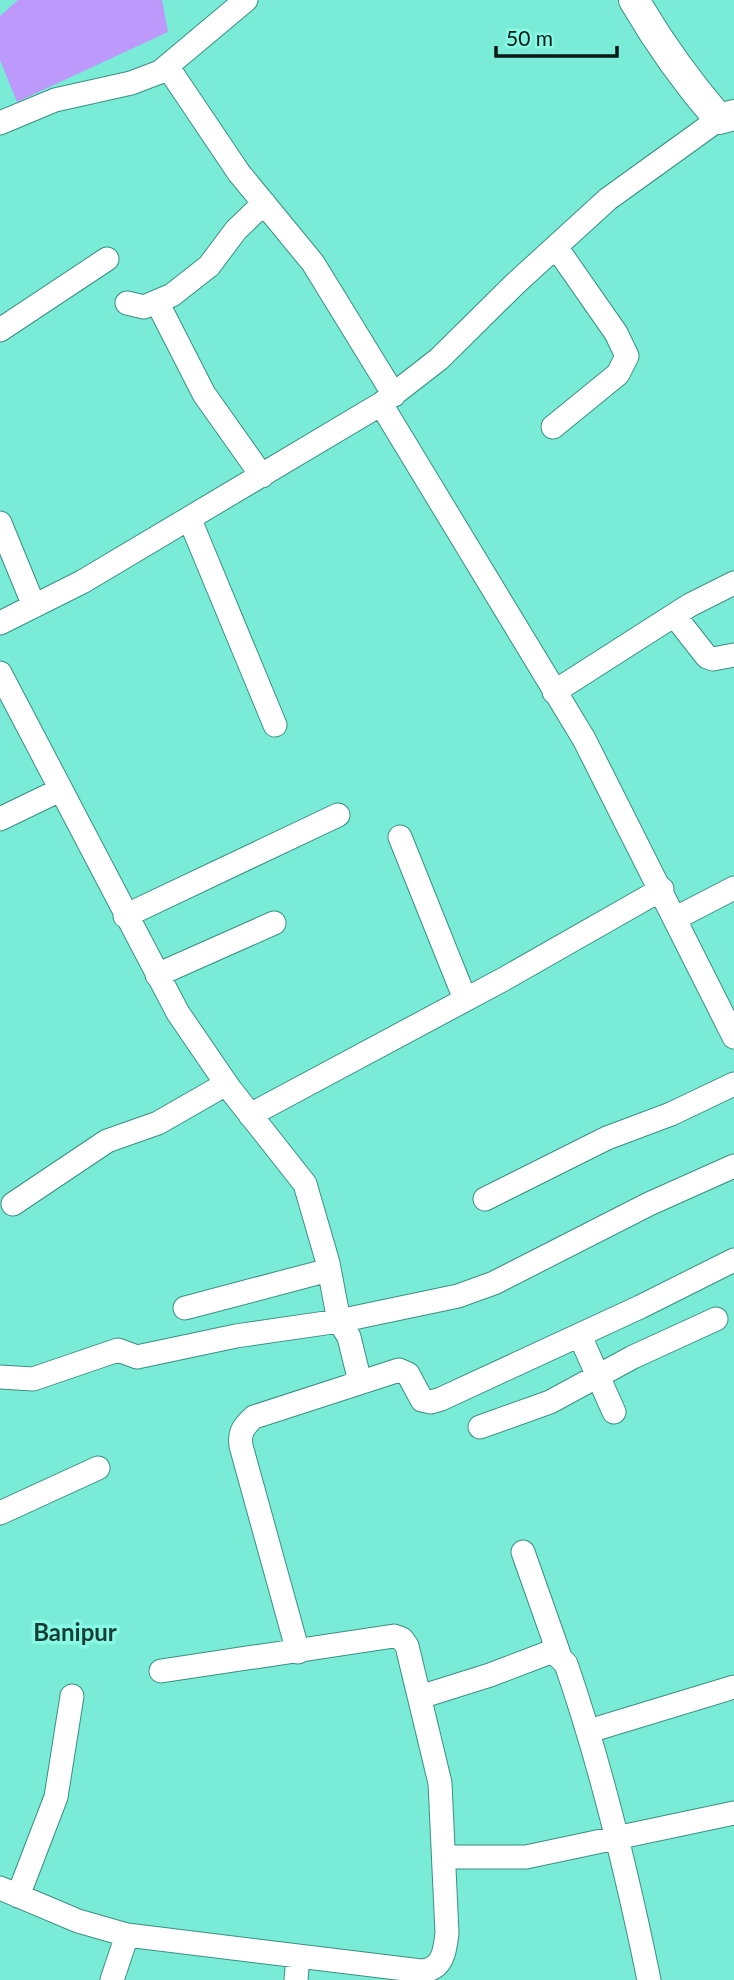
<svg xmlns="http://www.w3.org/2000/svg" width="734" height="1980" viewBox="0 0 734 1980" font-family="Lato,sans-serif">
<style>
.water{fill:#be99fc}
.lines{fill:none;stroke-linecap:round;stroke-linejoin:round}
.minor-casing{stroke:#389182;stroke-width:25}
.major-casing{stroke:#389182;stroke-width:32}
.minor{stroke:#fff;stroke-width:23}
.major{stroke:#fff;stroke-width:30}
.labels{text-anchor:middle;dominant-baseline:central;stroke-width:7;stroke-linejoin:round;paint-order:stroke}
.quarter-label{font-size:24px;font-weight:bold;fill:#183c36;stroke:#87f9e4}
</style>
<rect width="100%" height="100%" fill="#79ebd7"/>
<path class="water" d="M18,0H162L168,32L17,102L0,60V16Z"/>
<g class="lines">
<defs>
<path id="minor" d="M167,66L239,173L313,263L394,395
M0,123L55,100L131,83L160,72L246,0
M157,302L204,394L262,476
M127,303L144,307L172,295L209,266L236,230L264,203
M0,330L107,259
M381,404L584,739L734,1037
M553,427L618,374L627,356L616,333L556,247
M190,520L275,725
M0,523L34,606
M674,615L707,657L713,659L734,655
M0,623L82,582L381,404L439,359L516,283L608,199L719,119
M0,673L178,1013L230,1089L305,1184L328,1263L339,1321L349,1337L360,1382
M554,692L690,605L734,583
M0,819L60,790
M400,837L465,999
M125,916L338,815
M676,918L734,888
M157,975L274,923
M250,1115L504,979L662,889
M485,1199L607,1138L671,1114L734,1084
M13,1204L107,1141L158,1123L226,1084
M185,1308L329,1270
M580,1336L614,1412
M0,1377L33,1379L118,1350L137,1357L236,1336L339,1321L458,1296L494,1283L649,1204L734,1166
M480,1427L550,1402L633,1357L716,1319
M0,1513L98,1468
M523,1552L559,1654
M298,1652L241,1446C239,1432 244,1426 254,1417L399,1370L408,1374L422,1400L431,1402L441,1399L640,1307L734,1260
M420,1697L490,1675L553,1651L566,1664C602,1768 627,1873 649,1980
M589,1731L734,1687
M444,1857H526L734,1813
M0,1888L78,1921L127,1935L421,1971C443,1970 445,1951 447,1933L440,1783L407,1646L402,1639L394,1636L161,1671
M18,1896L56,1797L72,1696
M112,1980L127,1935
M296,1980L298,1956"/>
<path id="major" d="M634,0C659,43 686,81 719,119L734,115"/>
</defs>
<use href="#minor" class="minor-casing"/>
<use href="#major" class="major-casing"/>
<use href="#minor" class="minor"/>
<use href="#major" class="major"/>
</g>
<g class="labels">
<g class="quarter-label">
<text x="75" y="1631">Banipur</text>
</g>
</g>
<path d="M496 46v10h121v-10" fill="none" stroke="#021a16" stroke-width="3.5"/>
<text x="506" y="46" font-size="21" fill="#021a16" stroke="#87f9e4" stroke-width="5" paint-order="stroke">50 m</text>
</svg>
